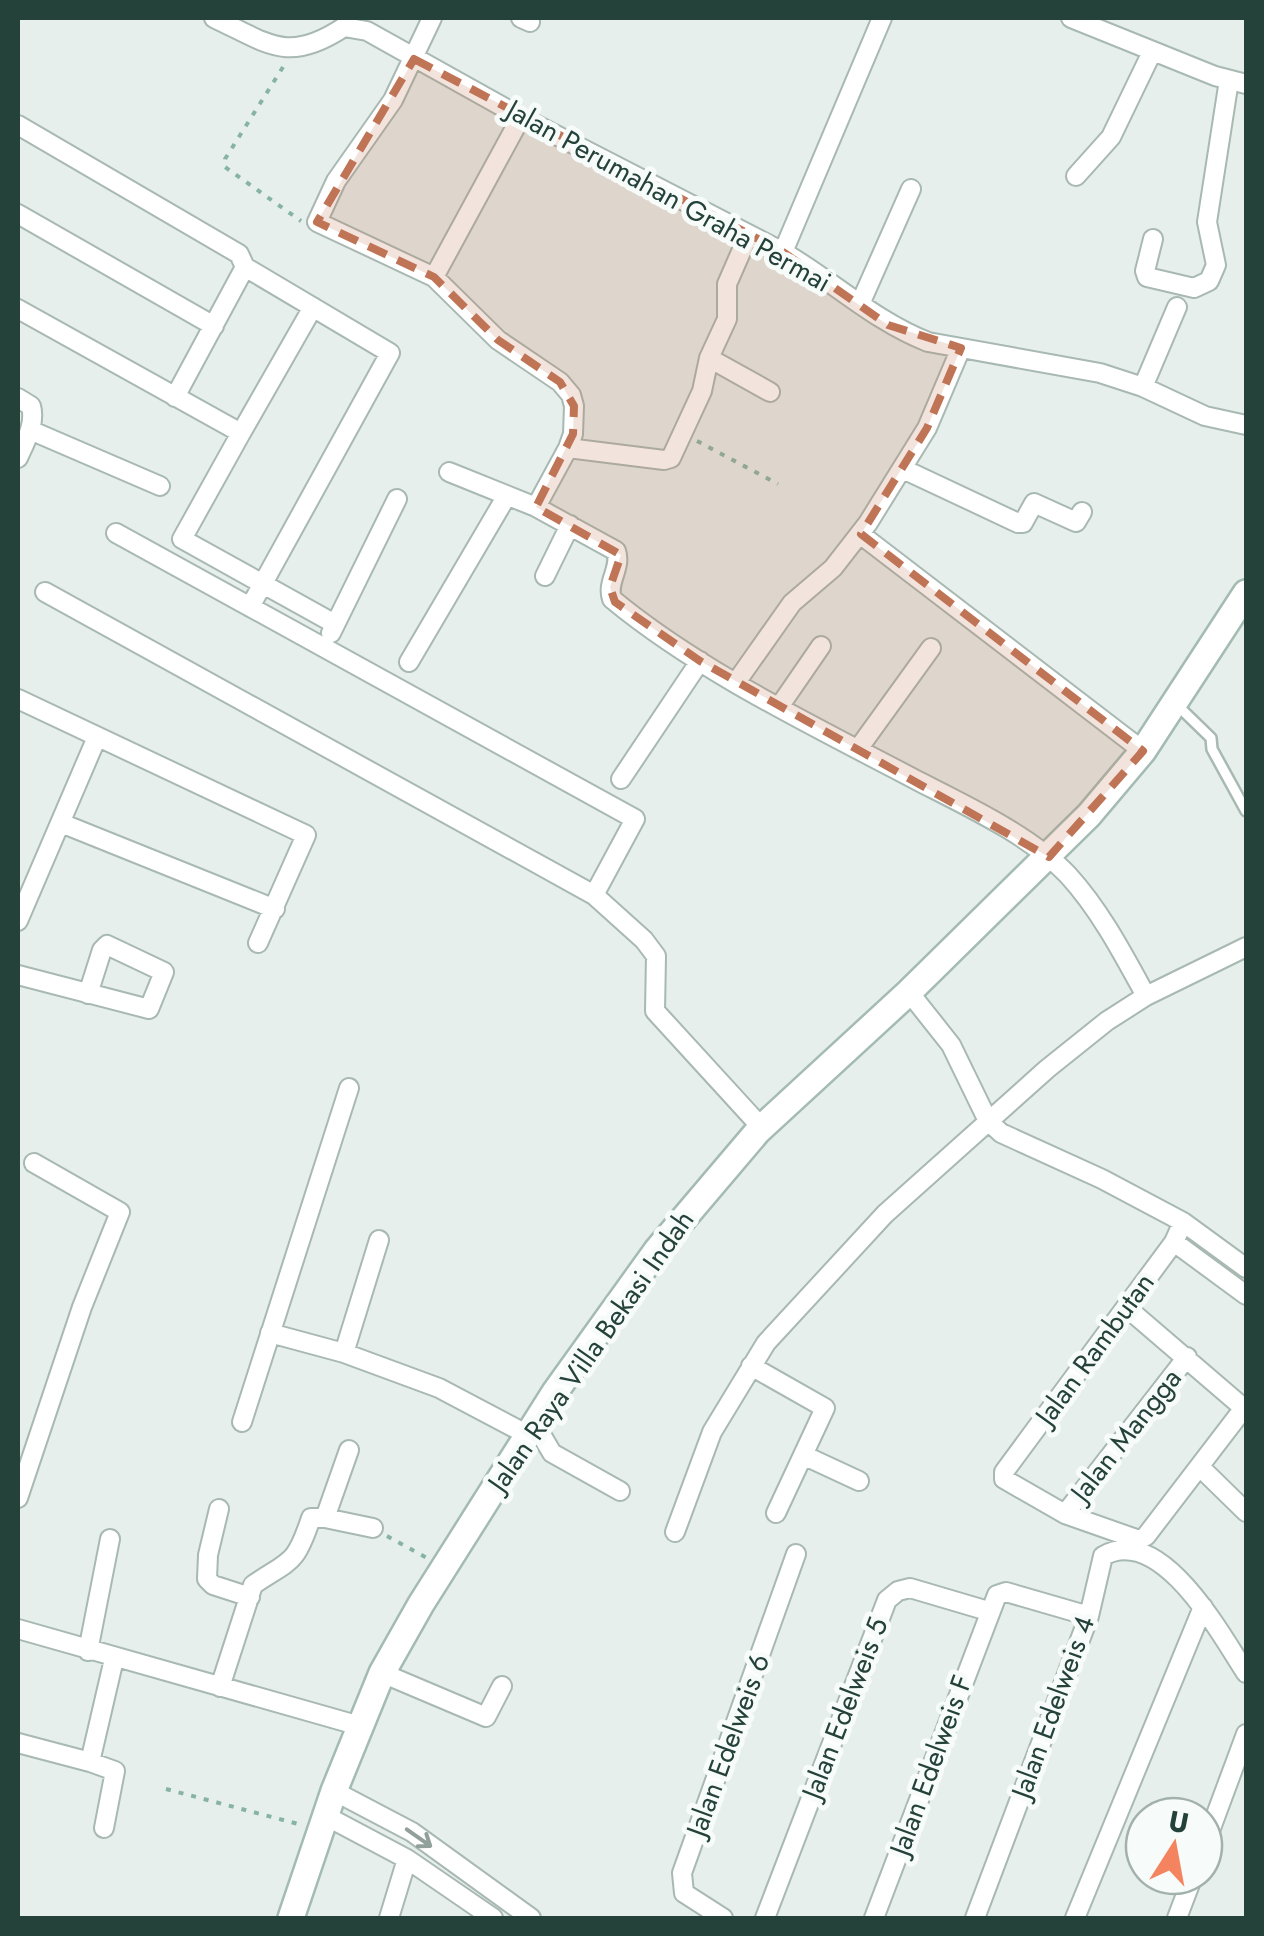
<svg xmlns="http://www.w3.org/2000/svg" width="1264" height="1936" viewBox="0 0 1264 1936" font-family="Jost,sans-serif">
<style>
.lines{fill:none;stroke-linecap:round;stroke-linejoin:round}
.lane-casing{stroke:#a8b8b2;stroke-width:14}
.street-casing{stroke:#a8b8b2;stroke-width:22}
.secondary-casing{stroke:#a4bbb3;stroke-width:30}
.path{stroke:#86b3a5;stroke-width:4;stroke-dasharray:5 8;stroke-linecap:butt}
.lane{stroke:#fff;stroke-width:9}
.street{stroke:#fff;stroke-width:18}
.secondary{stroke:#fff;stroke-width:25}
.oneway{stroke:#92a09c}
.marked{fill:#c07456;fill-opacity:0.2;stroke:#c07456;stroke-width:8;stroke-dasharray:20 12;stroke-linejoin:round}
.labels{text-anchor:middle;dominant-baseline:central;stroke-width:10;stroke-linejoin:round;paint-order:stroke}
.street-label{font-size:28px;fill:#24423a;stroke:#f7fbf9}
</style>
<rect width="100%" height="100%" fill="#e6efeb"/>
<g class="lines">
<defs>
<path id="lane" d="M1176,704L1211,738L1212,749L1246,811"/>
<path id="street" d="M214,18C269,44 288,64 344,27L367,31L521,117L783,252C833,281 874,321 928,342L1100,373L1143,387L1205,416L1246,425
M432,18L393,100L336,181L317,222L434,277L498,340L560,382L571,395L574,406L573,434L568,448
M521,18L530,22
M1071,18L1215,76L1246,84
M18,125L239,254L245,267L390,353L250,607
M1076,176L1111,137L1152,52
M18,214L214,326
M748,236L727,284V319L709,358L770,392
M1153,239L1145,271L1147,277L1194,288L1209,281L1216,265L1207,222L1229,80
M783,252L882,18
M434,277L521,117
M860,304L911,189
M18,309L241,433L313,307
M1143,387L1177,307
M175,397L245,267
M18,398L31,406C36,424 25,442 18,458
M30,430L160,486
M241,433L182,539L335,624
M903,469L1018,523H1023L1034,503L1076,522L1082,512
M449,472L536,507L616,551C622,568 606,582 612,599C700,672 818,728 920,782C967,806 1031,836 1068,875C1100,910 1123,954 1146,996
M536,507L568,448L664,460L671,458L702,391L709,358
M116,533L635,819L594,895
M860,534L1143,751
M545,576L570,525
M45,592L594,895L644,940L656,956L655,1011L762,1128
M331,633L397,499
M409,662L506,497
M737,681L792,603L833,568L868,523L927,428L961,348
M18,699L306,835L258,943
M779,707L821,646
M858,749L931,648
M621,779L700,661
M61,823L275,909
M18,921L97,737
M18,975L149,1009L164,972L107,945L102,950L88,994
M909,992L951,1045L988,1121L1001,1133L1102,1179L1183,1222L1246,1268
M1183,1222L1174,1242L1004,1472V1479L1065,1514L1139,1540L1146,1536L1244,1408
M1174,1242L1246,1295
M1126,1307L1246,1410
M270,1333L344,1353L439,1388L528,1435
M344,1353L379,1240
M751,1366L825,1408L776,1513
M242,1422L349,1088
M535,1424L552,1453L620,1491
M803,1455L859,1481
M1200,1467L1246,1512
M18,1498L82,1307L120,1212L34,1163
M219,1509L208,1555L207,1579L213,1585L250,1597
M1065,1514L1187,1357
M325,1518L373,1528
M675,1532L712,1432L766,1343L885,1214L1047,1069L1107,1021L1146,996L1246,947
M18,1629L360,1726
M88,1651L110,1539
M382,1673L486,1717L502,1686
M220,1687L253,1585C291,1559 295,1566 311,1518H325L349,1450
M18,1743L90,1762L114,1659
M90,1762L115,1771L104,1828
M334,1791L412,1832L531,1918
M326,1816L407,1859L493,1918
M1204,1847L1246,1734
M389,1918L407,1859
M723,1918L684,1893L682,1873L796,1554
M765,1918L887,1600L898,1591L910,1588L988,1611
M874,1918L997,1595L1006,1592L1089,1616
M975,1918L1089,1616L1103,1556C1161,1523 1221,1635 1246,1673
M1075,1918L1203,1607
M1177,1918L1193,1876"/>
<path id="secondary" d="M291,1918L334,1791L382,1673L421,1604L555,1392L657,1250L758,1131L909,992L1089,815L1143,751L1246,593"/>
</defs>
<use href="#lane" class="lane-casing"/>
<use href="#street" class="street-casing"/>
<use href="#secondary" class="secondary-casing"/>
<path class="path" d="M283,67L225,159V167L301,221
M697,441L778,484
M387,1536L427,1558
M166,1789L302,1825"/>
<use href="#lane" class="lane"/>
<use href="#street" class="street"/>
<use href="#secondary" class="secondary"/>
</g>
<defs><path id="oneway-shaft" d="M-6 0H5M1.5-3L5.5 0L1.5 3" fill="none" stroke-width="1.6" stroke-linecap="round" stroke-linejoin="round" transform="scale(2.5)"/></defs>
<use class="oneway" href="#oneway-shaft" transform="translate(419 1838) rotate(35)"/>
<path class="marked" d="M414,59L783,252L888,325L961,348L927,428L861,534L1143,751L1049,857L700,661L615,602L610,587L621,555L536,507L573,434L574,406L560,382L498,340L434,277L317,222Z"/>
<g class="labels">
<g class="street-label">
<text transform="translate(669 196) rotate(29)">Jalan Perumahan Graha Permai</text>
<text transform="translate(1095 1349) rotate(-54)">Jalan Rambutan</text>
<text transform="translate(591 1351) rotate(-55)">Jalan Raya Villa Bekasi Indah</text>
<text transform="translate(1126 1435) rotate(-52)">Jalan Mangga</text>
<text transform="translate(1053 1707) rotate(-70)">Jalan Edelweis 4</text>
<text transform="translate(845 1708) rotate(-69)">Jalan Edelweis 5</text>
<text transform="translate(728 1745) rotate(-70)">Jalan Edelweis 6</text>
<text transform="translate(931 1765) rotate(-70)">Jalan Edelweis F</text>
</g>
</g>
<rect width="1264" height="1936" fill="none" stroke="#24423a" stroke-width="40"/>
<g transform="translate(1174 1846) rotate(11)"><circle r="48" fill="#f7fbf9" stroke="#a3b1ad" stroke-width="2.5"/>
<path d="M0-8L18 38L0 25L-18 38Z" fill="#f4845f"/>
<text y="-15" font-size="28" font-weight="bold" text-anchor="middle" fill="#24423a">U</text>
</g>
</svg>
